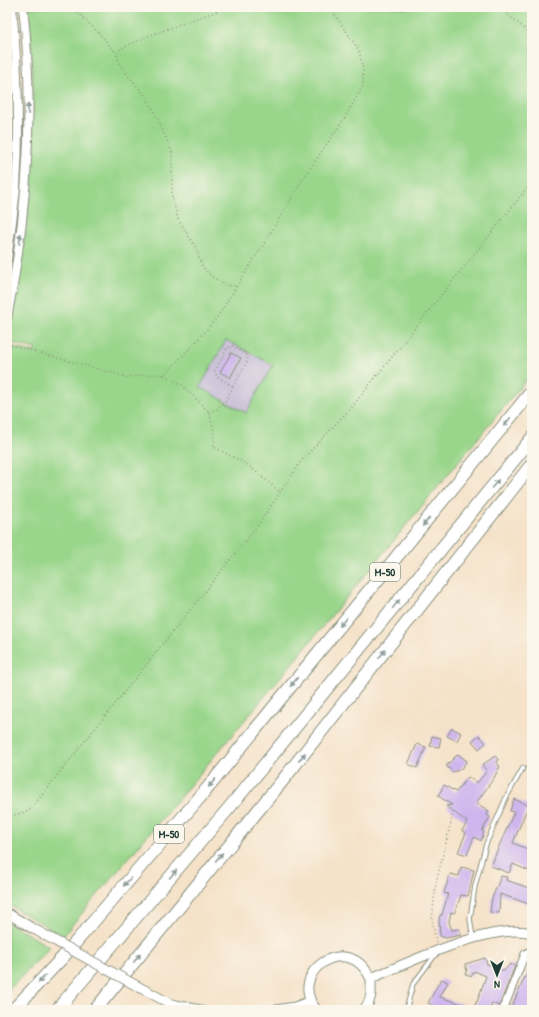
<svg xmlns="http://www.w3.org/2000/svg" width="539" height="1017" viewBox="0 0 539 1017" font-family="'Patrick Hand',sans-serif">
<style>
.industrial{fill:#c9bfd7}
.green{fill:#99d68b;stroke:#5c8a60;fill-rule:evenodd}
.building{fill:#ceb5ed}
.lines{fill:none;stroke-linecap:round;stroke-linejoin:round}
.service-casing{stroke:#8a907e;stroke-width:5.5}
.minor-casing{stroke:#8a907e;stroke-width:9}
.tertiary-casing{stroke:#8a907e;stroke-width:10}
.secondary-casing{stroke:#8a907e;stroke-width:11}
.motorway-casing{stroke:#8a907e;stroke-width:14}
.path{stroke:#8a907e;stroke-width:1.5;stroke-dasharray:1 3;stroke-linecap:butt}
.service{stroke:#fff;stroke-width:3.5}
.minor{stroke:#fff;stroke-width:7}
.tertiary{stroke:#fff;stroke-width:8}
.secondary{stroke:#fff;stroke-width:9}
.motorway{stroke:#fff;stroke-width:12}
.secondary-bridge-casing{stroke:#8a907e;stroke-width:11;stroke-linecap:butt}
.secondary-bridge{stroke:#fff;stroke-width:9}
.oneway{fill:#8f9e9a}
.labels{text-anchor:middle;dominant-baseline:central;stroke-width:3;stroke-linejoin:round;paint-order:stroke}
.shield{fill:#fbf7ec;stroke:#61756b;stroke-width:1}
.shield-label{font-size:11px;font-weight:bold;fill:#1f3d34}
</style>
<rect width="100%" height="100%" fill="#fbf7ec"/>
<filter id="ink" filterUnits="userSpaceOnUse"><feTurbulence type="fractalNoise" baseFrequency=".025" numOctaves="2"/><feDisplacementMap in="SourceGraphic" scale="8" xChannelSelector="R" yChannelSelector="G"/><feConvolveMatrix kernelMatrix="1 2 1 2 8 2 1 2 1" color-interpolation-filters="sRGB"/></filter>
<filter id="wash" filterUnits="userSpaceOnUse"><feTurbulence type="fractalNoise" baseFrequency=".012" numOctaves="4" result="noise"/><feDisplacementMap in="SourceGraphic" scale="16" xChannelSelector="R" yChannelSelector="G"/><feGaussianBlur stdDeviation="0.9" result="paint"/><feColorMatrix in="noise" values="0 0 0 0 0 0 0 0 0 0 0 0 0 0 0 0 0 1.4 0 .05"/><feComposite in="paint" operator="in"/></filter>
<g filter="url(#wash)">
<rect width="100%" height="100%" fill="#f5e2c9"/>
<path class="industrial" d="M226,340L273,365L246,413L200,387Z"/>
<path class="green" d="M29,7H532V373L271,689L63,936L7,904V349L11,347L34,352L36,349L12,343L8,335C15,297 22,261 26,223C34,152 34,79 29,7ZM226,340L273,365L246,413L200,387Z
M7,922L50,947L7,992Z"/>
<g id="blocks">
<path class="building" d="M231,353L241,358L230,378L220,372Z
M452,728L461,733L457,741L447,736Z
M479,735L486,743L479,749L472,741Z
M432,736L441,738L439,747L430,746Z
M417,744L426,747L417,768L408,764Z
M458,754L467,761L461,769L453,772L446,766Z
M495,756L498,759L496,763L500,766L494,778L476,803L489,811L487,815L490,817L482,831L484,832L481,841L474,837L467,855L458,852L466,833L462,831L467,822L446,806L452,805L438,796L444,785L456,792L468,777L477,783L487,771L482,765Z
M514,799L530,806L528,812L526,811L513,843L532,851V863L529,871L513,864L509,873L491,866L499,846L514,812L510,811Z
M461,867L474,870L468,896L461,895L455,913L451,912L449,922L452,930L460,929L461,935L446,938L440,936L439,921L440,915H442L448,894L444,893L450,874L459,876Z
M501,876L507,877L506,880L532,889V905L500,894L499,913L490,912L492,898Z
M485,958L487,964L504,971L510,964L515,966L499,1006L492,1003L490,1010H441L428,1003L441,979L448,982L440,997L474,1008L476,1002H477L486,976L474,971L471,977L465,974L467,971L465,964Z
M531,964L532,1010H510L525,977H526Z"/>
</g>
</g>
<g filter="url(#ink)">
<use href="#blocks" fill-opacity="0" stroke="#8a907e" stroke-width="1"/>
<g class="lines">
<defs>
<path id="service" d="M473,938L470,919L475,886L486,844L506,798L523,768
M406,1010L413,984L436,954"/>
<path id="minor" d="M503,1010L525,954L532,950"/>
<path id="tertiary" d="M7,260C10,235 14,211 16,187C20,127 18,67 12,7
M7,319C27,216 35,111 23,7"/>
<path id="secondary" d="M7,913L32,928
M137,986L171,1004L200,1010
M276,1010L295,1007L311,1001
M317,1010C285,975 346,930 370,977
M364,1010C373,998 371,991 371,978C411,962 492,922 532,933"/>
<path id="motorway" d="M13,1010L63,957L206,790L532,391
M57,1010L229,808L532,438
M95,1010L283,780L532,464"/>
</defs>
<use href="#service" class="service-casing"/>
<use href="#minor" class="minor-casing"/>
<use href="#tertiary" class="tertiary-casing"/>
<use href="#secondary" class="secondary-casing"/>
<use href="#motorway" class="motorway-casing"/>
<path class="path" d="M72,7L98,32L116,53
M228,7L148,36L122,48L116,53L122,68L147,98L157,117L172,152V197L178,219L196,248L202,266L211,276L225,285L237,286
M382,7C394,12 405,11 418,7
M495,7L500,8L532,35
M7,344L127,377L155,374L164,375L196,342L216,319L263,245L303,179L344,119L363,86V70L359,50L335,15L331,7
M164,375L181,384L209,412L215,435L214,447L248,465L280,492
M209,412L217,409L225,401L248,360L247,355L233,346L227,348L215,371L217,377L233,386
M7,817L29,811L258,525L302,460L351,408L532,182
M436,942L432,919L436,883L454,810"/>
<use href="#service" class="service"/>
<use href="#minor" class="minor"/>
<use href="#tertiary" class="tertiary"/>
<use href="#secondary" class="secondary"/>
<use href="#motorway" class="motorway"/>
<defs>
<path id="secondary-bridge" d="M32,928L137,986"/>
</defs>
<use href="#secondary-bridge" class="secondary-bridge-casing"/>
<use href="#secondary-bridge" class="secondary-bridge"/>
</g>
<defs><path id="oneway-solid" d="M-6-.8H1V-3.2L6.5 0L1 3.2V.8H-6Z"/></defs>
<g class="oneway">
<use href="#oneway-solid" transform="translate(28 109) rotate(-90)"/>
<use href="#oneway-solid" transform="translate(20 239) rotate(-83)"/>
<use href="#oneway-solid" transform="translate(507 422) rotate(129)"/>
<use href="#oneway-solid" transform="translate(495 484) rotate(-50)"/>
<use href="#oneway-solid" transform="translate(426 522) rotate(129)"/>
<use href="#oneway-solid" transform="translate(396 604) rotate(-51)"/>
<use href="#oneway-solid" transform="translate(343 622) rotate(129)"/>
<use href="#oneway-solid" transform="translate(382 654) rotate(-52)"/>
<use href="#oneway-solid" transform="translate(294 682) rotate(129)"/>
<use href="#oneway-solid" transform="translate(302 757) rotate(-52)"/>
<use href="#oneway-solid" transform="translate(212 783) rotate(129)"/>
<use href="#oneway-solid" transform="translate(219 857) rotate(-50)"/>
<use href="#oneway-solid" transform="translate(173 874) rotate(-50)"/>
<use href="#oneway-solid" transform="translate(127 882) rotate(131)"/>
<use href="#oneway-solid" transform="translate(137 958) rotate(-51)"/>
<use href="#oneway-solid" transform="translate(42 979) rotate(133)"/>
</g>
</g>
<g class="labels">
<g class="shield">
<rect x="370" y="563" width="30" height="18" rx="3"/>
<rect x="154" y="825" width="30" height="18" rx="3"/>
</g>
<g class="shield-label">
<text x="385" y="572">M-50</text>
<text x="169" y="834">M-50</text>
</g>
</g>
<rect width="539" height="1017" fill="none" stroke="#fbf7ec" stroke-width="24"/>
<g transform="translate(497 975) rotate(180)" stroke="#fbf7ec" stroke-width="3" paint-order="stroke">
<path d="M0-3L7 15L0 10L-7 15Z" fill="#1f3d34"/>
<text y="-6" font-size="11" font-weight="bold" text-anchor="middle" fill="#1f3d34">N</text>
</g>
</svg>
